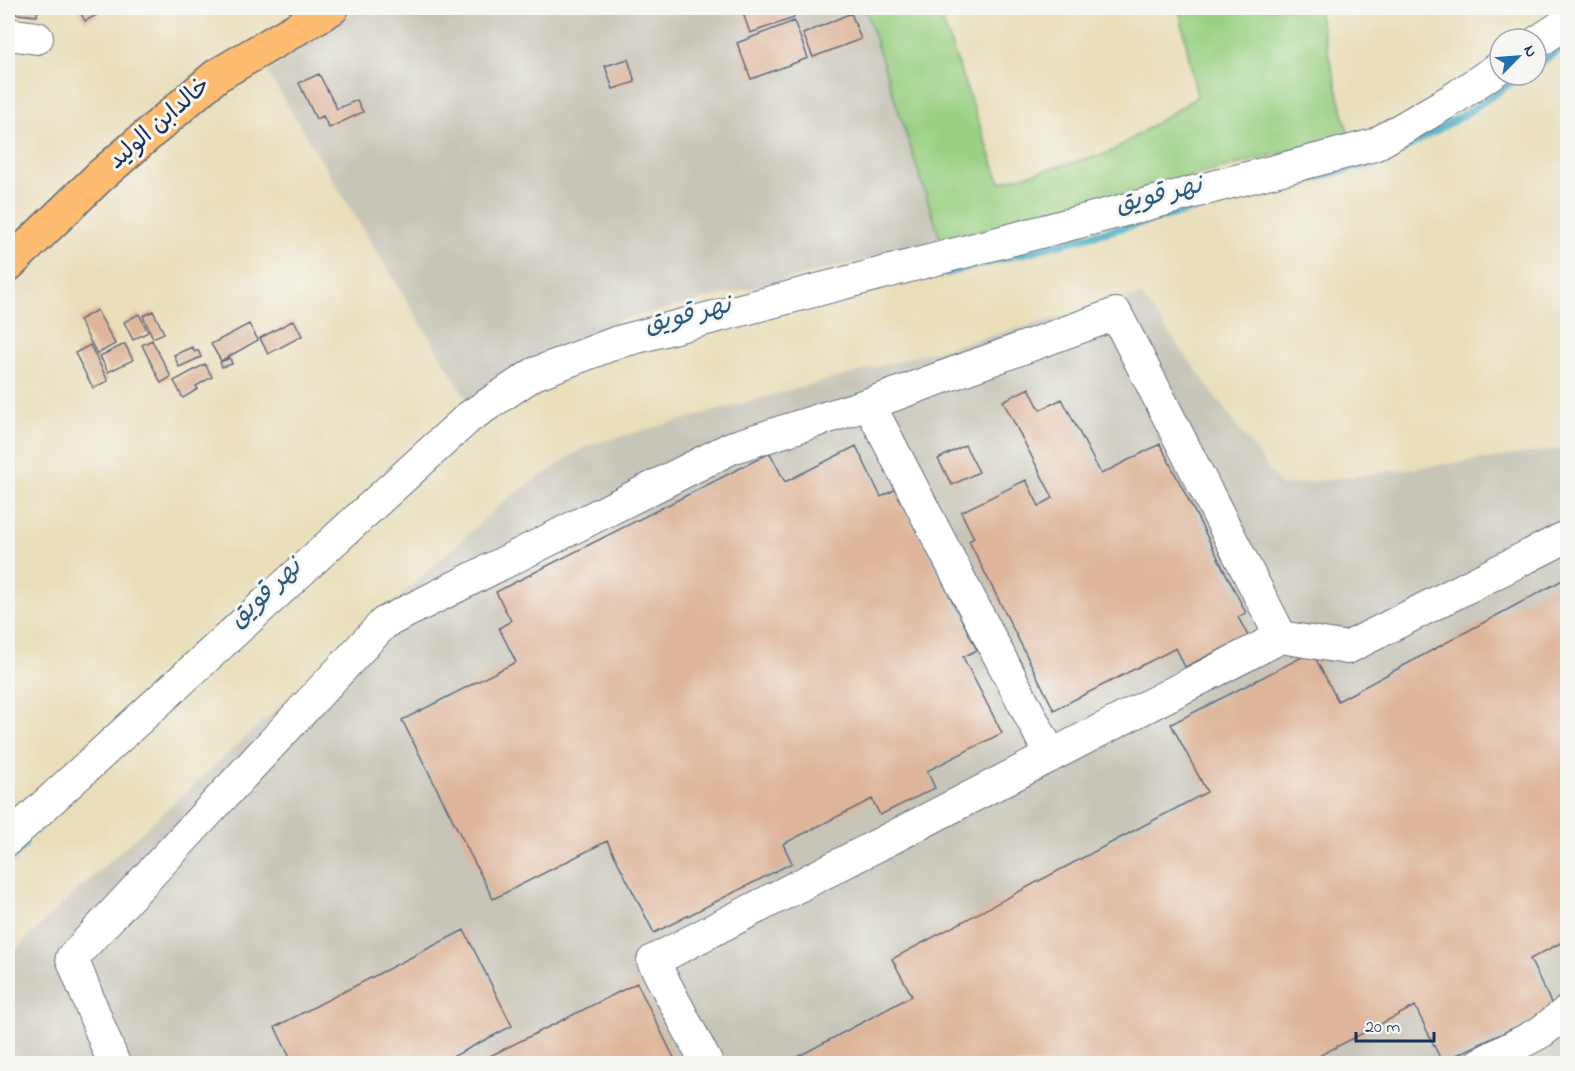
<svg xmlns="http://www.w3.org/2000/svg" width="1575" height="1071" viewBox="0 0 1575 1071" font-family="'Indie Flower','Playpen Sans Arabic',sans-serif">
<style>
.industrial{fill:#c7c5b8}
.green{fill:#9ad082;stroke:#5a8070;stroke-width:1.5}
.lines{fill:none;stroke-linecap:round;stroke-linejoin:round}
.stream{stroke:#44acc4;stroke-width:8}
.building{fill:#deb59a}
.minor-casing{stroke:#636c7e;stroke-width:34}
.major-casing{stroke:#636c7e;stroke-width:36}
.minor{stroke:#fff;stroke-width:32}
.major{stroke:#febc70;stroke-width:33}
.labels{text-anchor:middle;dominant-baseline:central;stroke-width:6;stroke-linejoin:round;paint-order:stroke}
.street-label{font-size:24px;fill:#1b2f5e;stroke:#f6f6f2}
.water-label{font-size:26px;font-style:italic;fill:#295b82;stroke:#f6f6f2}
</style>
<rect width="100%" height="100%" fill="#f6f6f2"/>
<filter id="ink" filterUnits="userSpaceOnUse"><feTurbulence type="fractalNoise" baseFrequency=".0167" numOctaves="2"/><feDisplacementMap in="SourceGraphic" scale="12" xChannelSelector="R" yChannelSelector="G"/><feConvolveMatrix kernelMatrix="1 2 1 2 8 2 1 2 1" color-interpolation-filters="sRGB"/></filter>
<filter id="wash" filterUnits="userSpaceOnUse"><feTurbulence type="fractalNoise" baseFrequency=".008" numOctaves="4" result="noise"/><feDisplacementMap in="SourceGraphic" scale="24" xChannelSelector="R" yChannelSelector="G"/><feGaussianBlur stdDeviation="1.35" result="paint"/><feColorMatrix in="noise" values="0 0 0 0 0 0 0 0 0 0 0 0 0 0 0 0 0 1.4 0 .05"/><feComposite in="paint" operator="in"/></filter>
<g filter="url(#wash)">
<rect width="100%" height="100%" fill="#e9deb9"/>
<path class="industrial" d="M362,8H865L941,241L620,320L542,352L468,401L267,72L356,10Z
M1141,295L1281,486L1567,448V1063L8,1064V958L42,923L504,501L586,446Z"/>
<path class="green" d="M865,8H938L1000,182L1109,153L1197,97L1179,8H1317L1349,136L941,241Z"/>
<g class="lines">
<path class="stream" d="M1536,65L1568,44
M946,273L1383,160L1465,114L1522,75
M8,861L24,845"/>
</g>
<g id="blocks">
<path class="building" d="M17,8H38L37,16L16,14Z
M78,8H93L97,15L85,21Z
M749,8H791L794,18L750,33L742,10Z
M851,13L861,39L813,57L803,34Z
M794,21L808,58L751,79L737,43Z
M628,59L635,82L613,89L605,66Z
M319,74L337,109L357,100L363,112L329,128L323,116L316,119L299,83Z
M97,310L115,344L97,354L79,320Z
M153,311L164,333L153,338L143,316Z
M139,314L148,332L133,340L124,322Z
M294,320L302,336L268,354L260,338Z
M249,324L258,340L221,361L211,344Z
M152,340L171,377L161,383L142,345Z
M125,344L133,360L108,372L100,356Z
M90,345L108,381L93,388L75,353Z
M192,347L195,352L198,350L201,357L179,367L174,355Z
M230,358L232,364L222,367L220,362Z
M205,364L212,377L196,386L198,389L183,398L174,381Z
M1029,388L1040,410L1062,399L1101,474L1160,444L1246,613L1238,617L1248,636L1185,667L1176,648L1054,710L969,541L974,538L961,512L1026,480L1039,506L1053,498L1003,401Z
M965,445L979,472L952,485L938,459Z
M856,446L881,497L896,489L977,650L963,657L1002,733L927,771L935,788L880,815L872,799L783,844L792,863L654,933L607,841L493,899L402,720L516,662L499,628L511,621L496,592L770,453L785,482Z
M1568,577V939L1530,959L1554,1009L1442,1062L1415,1006L1313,1059L1315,1064H784L912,996L892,959L1207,792L1171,724L1312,652L1338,701Z
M464,930L512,1026L439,1064H293L275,1027Z
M637,983L677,1064H474Z"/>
</g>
</g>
<g filter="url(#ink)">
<use href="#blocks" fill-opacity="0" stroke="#636c7e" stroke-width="1.5"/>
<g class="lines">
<defs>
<path id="minor" d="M8,34L37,38
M1536,43L1568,22
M869,404L1051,756
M8,839L469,417L534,374L618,342L1374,145L1453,99L1500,67
M114,1064L72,958L384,623L731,448L869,404L1116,314L1281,637L1347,648L1568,536
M707,1064L653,961L1281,637
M1480,1064L1541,1032L1568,1011"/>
<path id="major" d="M8,265L99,177L216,76L332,8"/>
</defs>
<use href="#minor" class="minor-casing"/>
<use href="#major" class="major-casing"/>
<use href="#minor" class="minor"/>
<use href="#major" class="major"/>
</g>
</g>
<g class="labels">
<g class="street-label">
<text transform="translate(160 124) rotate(-41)">خالدابن الوليد</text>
</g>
<g class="water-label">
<text transform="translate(1159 196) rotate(-14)">نهر قويق</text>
<text transform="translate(688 316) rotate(-14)">نهر قويق</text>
<text transform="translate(266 594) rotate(-43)">نهر قويق</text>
</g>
</g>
<rect width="1575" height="1071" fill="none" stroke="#f6f6f2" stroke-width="30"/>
<g transform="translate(1518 57) rotate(65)"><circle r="28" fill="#f6f6f2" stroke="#9ea6b7" stroke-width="1.5"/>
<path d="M0-4.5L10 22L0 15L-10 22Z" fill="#1f6fb2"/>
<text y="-9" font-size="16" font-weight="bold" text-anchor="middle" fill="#1b2f5e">N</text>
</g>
<path d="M1356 1032v9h78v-9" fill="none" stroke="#1b2f5e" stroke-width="3"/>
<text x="1365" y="1032" font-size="18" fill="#1b2f5e" stroke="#f6f6f2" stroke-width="4.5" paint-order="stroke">20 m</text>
</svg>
